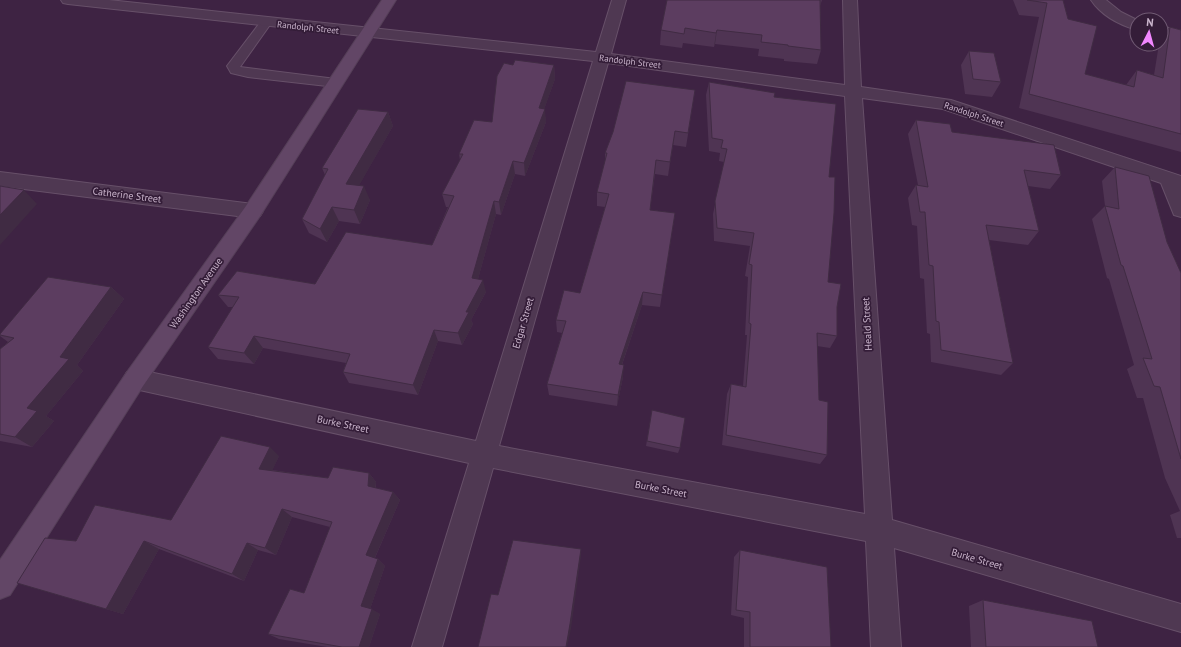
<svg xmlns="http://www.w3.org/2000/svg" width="1181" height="647" viewBox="0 0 1181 647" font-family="'PT Sans',sans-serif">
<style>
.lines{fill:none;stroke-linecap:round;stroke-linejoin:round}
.lane-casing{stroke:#675069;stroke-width:2}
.street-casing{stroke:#675069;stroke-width:2}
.secondary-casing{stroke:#553f58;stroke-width:2}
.lane{fill:#4f3852;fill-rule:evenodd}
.street{fill:#4f3852;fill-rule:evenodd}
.secondary{fill:#624666;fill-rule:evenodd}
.wall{fill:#4f3453}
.shaded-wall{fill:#402b43}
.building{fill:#5c3d60;stroke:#402b43}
.labels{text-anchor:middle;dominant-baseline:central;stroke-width:3.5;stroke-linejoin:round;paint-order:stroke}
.far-street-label{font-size:9px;fill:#cab5cc;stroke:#341d38}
.street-label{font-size:10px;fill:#cab5cc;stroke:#341d38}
</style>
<rect width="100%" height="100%" fill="#3e2343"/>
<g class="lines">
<defs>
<path id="lane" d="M266,18L272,22L240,67L336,79L342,83L341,86L336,87L248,77L231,73L227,66L262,20Z"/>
<path id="street" d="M61,0H109L596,52L612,0H626L611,54L845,85L843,0H857L861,87L951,100L1181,176V217L1174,215L1161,183L943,109L862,98L892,520L1181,604V632L894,548L901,647H871L866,541L493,468L442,647H412L469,463L135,389L127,386L123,379L127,372L135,369L476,441L593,61L68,4L63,3ZM608,63L845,96L865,514L499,446Z
M1091,0H1106L1121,12L1137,20V30C1119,25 1101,15 1091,0Z
M1161,26L1181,31V41L1161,36Z
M0,172L253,204L260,206L263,211L260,216L253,218L0,186Z"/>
<path id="secondary" d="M382,0H396L260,216L143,386L10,595L0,599V560L127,372L246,206Z"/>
</defs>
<use href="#lane" class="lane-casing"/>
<use href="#street" class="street-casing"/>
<use href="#secondary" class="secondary-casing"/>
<use href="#lane" class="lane"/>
<use href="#street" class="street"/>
<use href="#secondary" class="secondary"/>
</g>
<path class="wall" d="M667,0H822L820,6L821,50L817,64L784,61V59L758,56L759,49L715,44L714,47L683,43L682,48L660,45L661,30Z
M1013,0H1063L1068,19L1085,74L1126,85L1137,70L1154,75L1159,44H1161V39L1170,27L1181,30V152L1019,108L1039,17L1019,15Z
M969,51L1001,82L992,97L965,94L961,65Z
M513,65H554L555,79L544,109L546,122L525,176L515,174L501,215L496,214L478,279L486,292L471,320L473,324L462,345L438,341L418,395L349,383L343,372L346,363L263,348L254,364L218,359L208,347L233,307H228L218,295L315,284L432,245L448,207H446L442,194L460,160L459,154L492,122Z
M709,82L774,97L829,177L828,282L837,307V336L830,348L817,346L819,400L827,455L820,464L722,445L727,394L731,384L743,386L747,335H745L748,277L745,276L750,246L714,241L713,214L724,162L719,161L720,153L709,151L706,95Z
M695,90L686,147L673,145L668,176L655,174L650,210L675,213L660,307L642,305L622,365L623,377L617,406L549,395L547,384L562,333L557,332L556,320L580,293L605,207L597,206V192L605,163V153Z
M388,112L393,126L359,185L370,200L360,224L339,221L327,242L309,233L302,219L325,175L322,168Z
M916,120L952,132L1061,175L1050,189L1028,186L1039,231L1028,245L989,240L1013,363L1001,375L931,362L930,334L927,333L924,279L920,278L917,226L912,225L908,198L916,185H918L908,134Z
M1115,167L1167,242L1181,273V538H1177L1170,515L1180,511L1165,478L1143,398H1137L1127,369L1134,365L1109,279L1107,278L1092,219L1105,206L1102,181Z
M111,287L124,299L77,365L83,371L46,416L54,421L32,447L0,441V349L8,342L0,336V334Z
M652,410L680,448L678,453L646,446Z
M279,456L272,470L328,478L369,473L376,482V488L393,492L400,500L375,558L378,559L385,566L370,609L380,614L369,647H327L279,639L268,634L304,593L330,527L292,517L276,555L258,550L244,581L159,549L123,614L17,583L76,541L171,520Z
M740,550L831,647H744V618L731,615L734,557Z
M983,600L1098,647H971L969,606Z"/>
<path class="shaded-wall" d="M717,30L715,44L714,47L716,33Z
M554,65L555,79L540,121L539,108Z
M545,109L546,122L525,176L524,163Z
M388,112L393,126L352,198L346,184Z
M675,131L673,145L668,176L670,162Z
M513,161L515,174L501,215L499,202Z
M364,186L370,200L360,224L354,210Z
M24,190L37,204L0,245V215Z
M494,201L496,214L475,290L472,278Z
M332,207L339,221L327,242L320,229Z
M483,280L486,292L471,320L473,324L462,345L458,333L466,312Z
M111,287L124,299L77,365L83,371L46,416L54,421L32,447L15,437L27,408L60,357Z
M643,292L642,305L618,376L619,364Z
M434,330L438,341L418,395L413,385Z
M254,336L263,348L254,364L244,353Z
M624,365L623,377L617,406L618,395Z
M270,447L279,456L269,478L259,469Z
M369,473L376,482L375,495L368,486Z
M393,492L400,500L373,562L366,555Z
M282,509L292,517L276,555L265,548Z
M144,541L159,549L123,614L106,609Z
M247,543L258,550L244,581L232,574Z
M581,549V556L571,629L567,647H566Z
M378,559L385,566L369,612L361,606Z
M372,609L380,614L369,647H359Z"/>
<path class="building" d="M667,0H820L821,50L788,46V45L761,42L762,35L717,30L716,33L685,28L684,34L661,30Z
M1027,0H1063L1068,19L1097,26L1085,74L1134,87L1137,70L1163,78L1170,27L1181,30V134L1029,94L1047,3Z
M969,51L994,53L1001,82L973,79Z
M515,60L554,65L539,108L545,109L524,163L513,161L499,202L494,201L472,278L483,280L466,312H469L458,333L434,330L413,385L343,372L350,354L254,336L244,353L208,347L239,297L218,295L237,271L315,284L346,232L432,245L454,196L442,194L463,154H459L474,120L492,122L497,76L504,63L513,65Z
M626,81L695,90L688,133L675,131L670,162L656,160L650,210L675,213L662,295L643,292L619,364L624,365L618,395L547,384L566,321L556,320L564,290L580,293L609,194L597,192L607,153H605L613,132Z
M709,82L775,93L774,97L836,104L829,177H835L834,213L828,282L841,284L837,307V336L817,333L819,400L828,402L827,455L726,435L731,384L746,387L751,324L749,323L752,265L749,264L754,233L717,228L715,201L727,149L721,148L723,140L712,138Z
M358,109L388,112L346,184L364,186L354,210L332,207L320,229L302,219L328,169L322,168Z
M916,120L950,124L952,132L1054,145L1061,175L1024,170L1039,231L986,225L1013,363L941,350L939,322L936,321L933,266L929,265L925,212H920L916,185L928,187Z
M1115,167L1149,176L1167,242L1181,273V459L1160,387L1154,386L1143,358L1152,359L1123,266L1121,265L1105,206L1119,209Z
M0,186L24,190L0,215Z
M48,277L111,287L60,357L69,359L27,408L37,411L15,437L0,434V349L14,338L0,335V334Z
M652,410L685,418L680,448L647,441Z
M221,436L270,447L259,469L328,478L333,467L369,473L368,486L393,492L366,555L378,559L361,606L372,609L359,647H342L268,634L290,589L304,593L332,522L282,509L265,548L247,543L232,574L144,541L106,609L17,583L45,538L76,541L95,505L171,520Z
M513,540L581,549L570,624L566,647H478L491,594L498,595Z
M740,550L827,567L831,647H750V612L736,610Z
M983,600L1092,621L1098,647H986Z"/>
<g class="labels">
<g class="far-street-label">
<text transform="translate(308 27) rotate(6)">Randolph Street</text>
<text transform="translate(630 61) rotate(7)">Randolph Street</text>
<text transform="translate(974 114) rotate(18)">Randolph Street</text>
</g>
<g class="street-label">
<text transform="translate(127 195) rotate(7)">Catherine Street</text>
<text transform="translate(196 293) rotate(-55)">Washington Avenue</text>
<text transform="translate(523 323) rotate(-74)">Edgar Street</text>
<text transform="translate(867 324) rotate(-93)">Heald Street</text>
<text transform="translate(343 424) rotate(12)">Burke Street</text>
<text transform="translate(661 489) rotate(11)">Burke Street</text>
<text transform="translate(977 559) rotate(16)">Burke Street</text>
</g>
</g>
<g transform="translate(1149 32) rotate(6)"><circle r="19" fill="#341d38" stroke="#705a73"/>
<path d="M0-3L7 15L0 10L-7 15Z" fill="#f287ff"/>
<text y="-6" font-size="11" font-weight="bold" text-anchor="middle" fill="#cab5cc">N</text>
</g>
</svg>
